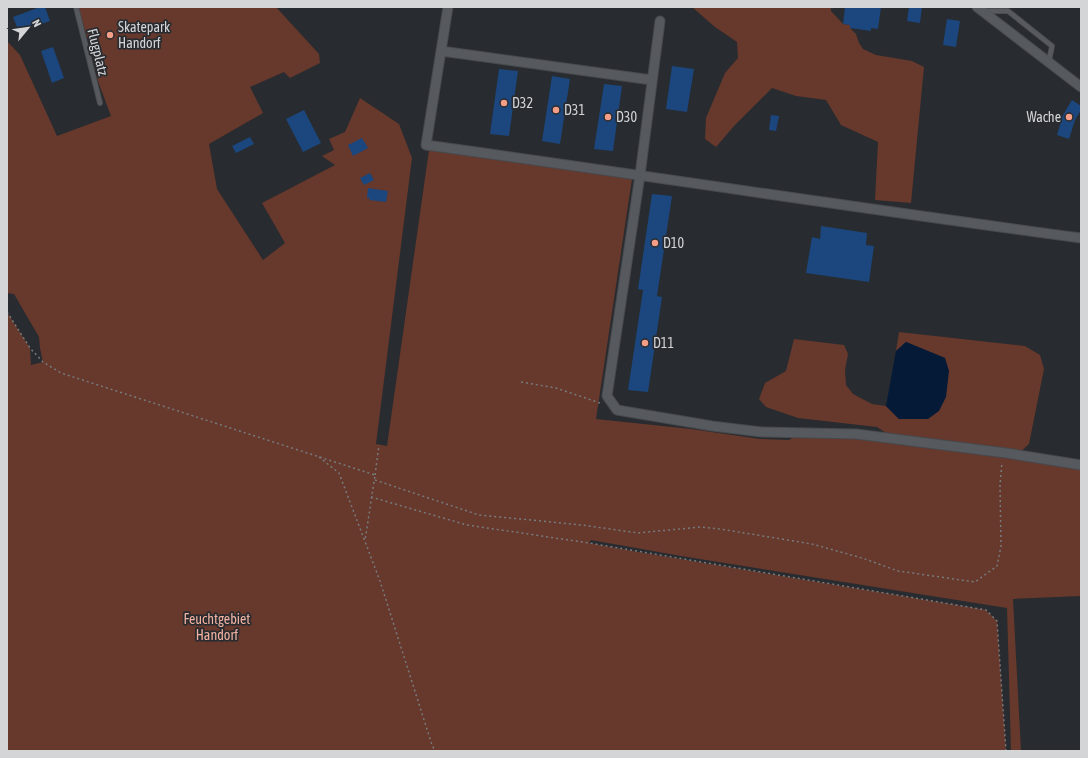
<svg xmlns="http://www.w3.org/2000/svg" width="1088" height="758" viewBox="0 0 1088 758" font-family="'Asap Condensed',sans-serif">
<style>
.green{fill:#67382c}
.water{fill:#041a36}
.building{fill:#1b477e}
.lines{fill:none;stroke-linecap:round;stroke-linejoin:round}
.service-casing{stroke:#47494d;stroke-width:6}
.minor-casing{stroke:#47494d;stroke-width:11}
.path{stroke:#787b7e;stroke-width:1.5;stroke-dasharray:2 3;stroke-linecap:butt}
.service{stroke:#56595d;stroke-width:4.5}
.minor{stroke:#56595d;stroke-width:9}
.poi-dot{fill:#f49e88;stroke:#282b2f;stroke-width:1.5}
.labels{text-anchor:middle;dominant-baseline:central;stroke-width:3.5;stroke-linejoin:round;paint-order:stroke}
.poi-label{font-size:14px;fill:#d3d5d7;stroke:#282b2f;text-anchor:start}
.street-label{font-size:14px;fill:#d3d5d7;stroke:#282b2f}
.park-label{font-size:14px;fill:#f3b2a1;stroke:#282b2f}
</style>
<rect width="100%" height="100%" fill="#282b2f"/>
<path class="green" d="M77,7H276L319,54L320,63L290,78L284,72L250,87L263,113L209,144L217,189L263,260L285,243L262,203L335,165L322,156L334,150L329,139L345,132L360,98L399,124L412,158L376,444L387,446L429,150L632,179L596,419L691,429L760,439L789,440L802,432L901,439L886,433L877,427L798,418L766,407L759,399L765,383L786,371L794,339L844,345L848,354L845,370L846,385L853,394L872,404L886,406L899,419L945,358L906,342L896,351L899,332L1025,346L1040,355L1044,369L1029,444L1017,455L1081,465V596L1013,599L1021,751H1011L1007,608L681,556L591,540L589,543L638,552L986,610L997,621L1006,751H7V312L30,348L31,365L43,362L40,348L39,337L14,294L7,293V41L20,55L57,136L111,116L98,81L92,52L78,8Z
M692,7H831V11L843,24L850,25V28L856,34L859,43L863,49L876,55L912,61L924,67L911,203L875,200L878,142L841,125L826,100L796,96L772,88L734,126L716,147L705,139L706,118L725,73L738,58L737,42L715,27Z"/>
<path class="water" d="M906,342L945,358L949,371L946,397L939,411L928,419H899L886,406L896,351Z"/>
<path class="building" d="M40,7H45L50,21L19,32L13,17Z
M845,7H881L878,29L871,28V31L850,28V25L843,24Z
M909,7H922L920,23L907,21Z
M947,19L960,21L956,47L943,45Z
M53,47L64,78L52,83L41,51Z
M672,66L694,69L687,112L666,109Z
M499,69L518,71L509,136L490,134Z
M552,76L570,79L560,144L542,141Z
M604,84L622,86L613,151L594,149Z
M1072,100L1081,106V110L1075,120L1069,139L1057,135L1063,115Z
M304,110L321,143L303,152L286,119Z
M771,115L779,116L776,131L769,130Z
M250,137L254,144L236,153L232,146Z
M362,138L368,148L353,156L348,145Z
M370,173L374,180L364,185L360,178Z
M368,188L388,191L386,202L369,200L370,198H367Z
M652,194L672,196L657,296L662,297L648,392L628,390L643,290L638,289Z
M821,226L867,233L866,245L874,246L869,282L806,273L812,237L820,239Z"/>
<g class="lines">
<defs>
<path id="service" d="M76,7L100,103
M983,11H1008L1052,46L1049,61"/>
<path id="minor" d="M448,7L426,145C644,175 862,209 1081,238
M977,7L1081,87
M660,21L640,175L607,396L617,410L712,426L761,432L856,434L1006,453L1081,465
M441,51L652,80"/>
</defs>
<use href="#service" class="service-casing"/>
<use href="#minor" class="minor-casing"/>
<path class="path" d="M7,312L30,348L43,362L61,373L375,475L365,541
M521,382L556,388L600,403
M319,457L339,473L380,581L432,745L435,751
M375,475L379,445
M375,480L479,515L582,525L638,533L700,527L720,529L812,544L862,558L898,571L975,582L997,566L1001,546L1000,485L1002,462
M371,497L467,525L589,543L986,610L997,621L1006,751"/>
<use href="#service" class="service"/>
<use href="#minor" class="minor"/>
</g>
<g class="poi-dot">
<circle cx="110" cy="35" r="4"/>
<circle cx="504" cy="103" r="4"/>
<circle cx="556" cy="110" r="4"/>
<circle cx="608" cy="117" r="4"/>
<circle cx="1069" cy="117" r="4"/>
<circle cx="655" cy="243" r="4"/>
<circle cx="645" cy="343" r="4"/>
</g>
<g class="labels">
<g class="poi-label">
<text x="118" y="27">Skatepark<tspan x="118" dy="16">Handorf</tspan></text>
<text x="512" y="103">D32</text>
<text x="564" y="110">D31</text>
<text x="616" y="117">D30</text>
<text x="1061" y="117" text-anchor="end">Wache</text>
<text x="663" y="243">D10</text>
<text x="653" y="343">D11</text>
</g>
<g class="street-label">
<text transform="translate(98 52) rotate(76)">Flugplatz</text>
</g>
<g class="park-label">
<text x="217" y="619">Feuchtgebiet<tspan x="217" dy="16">Handorf</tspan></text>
</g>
</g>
<rect width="1088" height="758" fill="none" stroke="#d3d5d7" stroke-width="16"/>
<g transform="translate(28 28) rotate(61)" stroke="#282b2f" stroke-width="3" paint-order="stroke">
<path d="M0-3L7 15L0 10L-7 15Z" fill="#d3d5d7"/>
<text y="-6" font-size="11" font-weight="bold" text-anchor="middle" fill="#d3d5d7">N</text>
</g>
</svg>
